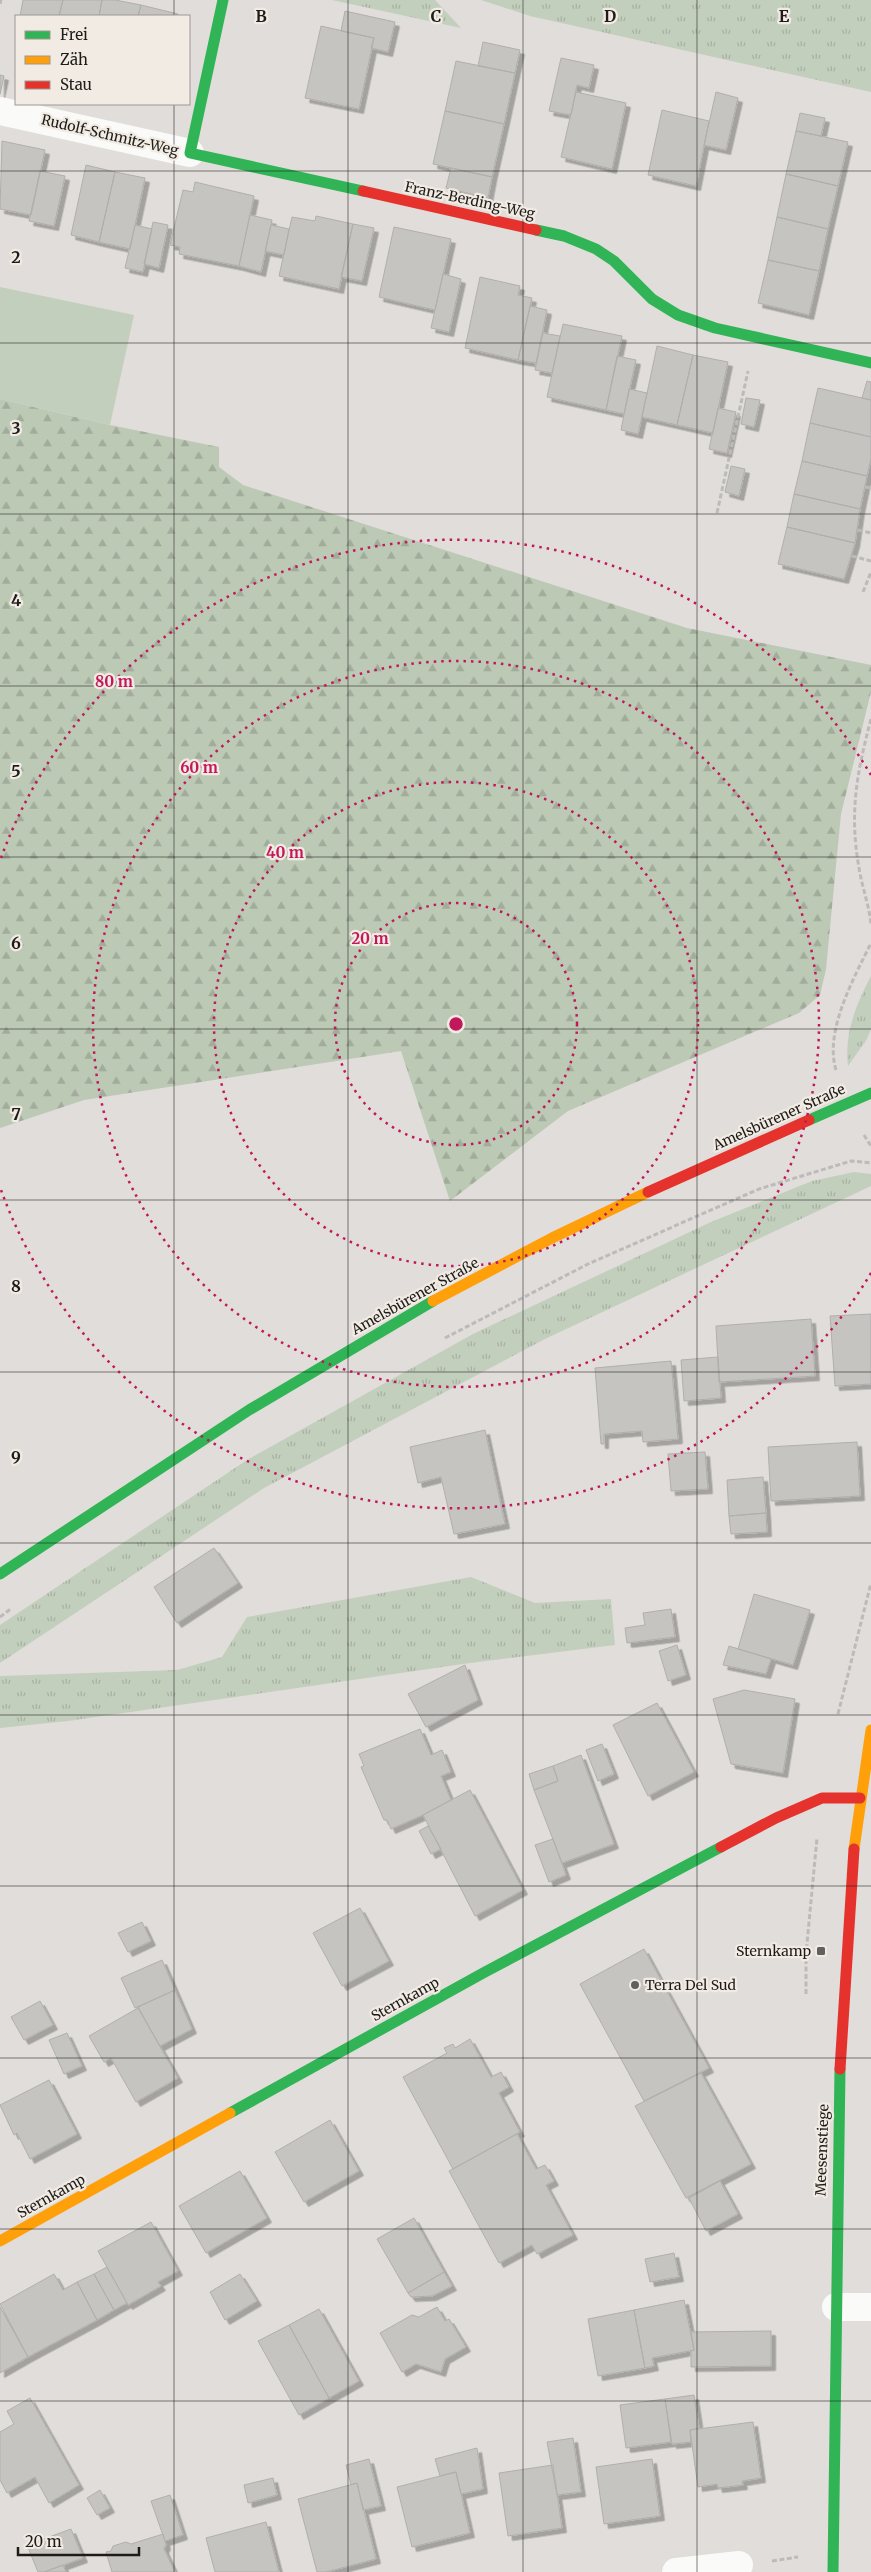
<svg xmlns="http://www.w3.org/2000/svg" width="871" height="2572" viewBox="0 0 871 2572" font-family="Merriweather,serif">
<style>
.grass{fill:url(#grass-tufts)}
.forest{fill:url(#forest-firs)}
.park{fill:#c3cfbd}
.building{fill:#c6c4c1;stroke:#b1afac;filter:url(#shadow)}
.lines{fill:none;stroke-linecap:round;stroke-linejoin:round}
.path{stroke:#bdbbba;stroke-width:3;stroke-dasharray:5 2.5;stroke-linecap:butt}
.street{stroke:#fafaf9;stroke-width:28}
.fast{stroke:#30b455;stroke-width:11}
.slow{stroke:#ff9f0a;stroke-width:11}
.jam{stroke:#e5322d;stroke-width:11}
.grid{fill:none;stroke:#1e1c19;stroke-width:1;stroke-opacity:0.55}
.ring{fill:none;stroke:#c2185b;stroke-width:2.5;stroke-dasharray:2.5 5}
.poi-dot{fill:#62605d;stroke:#f1ebe3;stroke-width:2}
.labels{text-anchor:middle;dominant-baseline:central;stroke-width:4.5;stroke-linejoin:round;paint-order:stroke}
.street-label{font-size:14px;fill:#1e1c19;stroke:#f1ebe3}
.poi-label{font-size:14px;fill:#1e1c19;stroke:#f1ebe3;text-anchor:end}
.grid-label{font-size:16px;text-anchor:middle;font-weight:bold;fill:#1e1c19;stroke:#f1ebe3;stroke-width:4.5;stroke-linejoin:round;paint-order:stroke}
.centre{fill:#c2185b;stroke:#f1ebe3;stroke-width:2.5}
.ring-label{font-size:15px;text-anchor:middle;font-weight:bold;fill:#c2185b;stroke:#f1ebe3;stroke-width:4.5;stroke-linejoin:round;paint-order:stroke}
</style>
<defs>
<pattern id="grass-tufts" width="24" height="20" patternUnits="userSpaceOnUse" patternTransform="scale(1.25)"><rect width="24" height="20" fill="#c3cfbd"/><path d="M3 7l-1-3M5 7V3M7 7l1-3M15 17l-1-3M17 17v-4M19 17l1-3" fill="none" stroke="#a7b1a2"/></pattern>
<pattern id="forest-firs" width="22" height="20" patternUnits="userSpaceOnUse" patternTransform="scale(1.25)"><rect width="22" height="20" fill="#bcc9b5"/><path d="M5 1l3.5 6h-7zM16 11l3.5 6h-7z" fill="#a1ac9b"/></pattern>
<filter id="shadow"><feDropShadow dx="4.5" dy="4.5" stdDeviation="0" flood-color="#0004"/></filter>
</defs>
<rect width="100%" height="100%" fill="#e0ddda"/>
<path class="grass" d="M332,0H435L461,28Z
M481,0H871V92L530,16Z
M871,976V1029L867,1039L848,1066C844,1034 856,1004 871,976Z
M854,1172L871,1174V1186L545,1339L264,1488L0,1663V1625L247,1460L473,1334L711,1222L812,1181Z
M471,1577L535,1603L611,1599L615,1645L470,1663L68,1721L0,1728V1676L177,1670L222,1657L247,1617Z"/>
<path class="forest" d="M0,399L110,425L219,447V467L243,485L687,628L871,665V692L841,814L826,969L820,995L799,1013L568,1111L450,1201L401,1051L84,1100L0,1128Z"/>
<path class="park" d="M0,287L134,315L110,425L0,399Z"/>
<path class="building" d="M23,0H63L59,16H20Z
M63,0H102L99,16H59Z
M102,0H115L141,5L138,16H99Z
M141,5L178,14V16H138Z
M345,11L395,22L388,52L371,48L374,38L341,31Z
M321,26L374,38L359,109L305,98Z
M483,42L520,50L515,73L478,66Z
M561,58L594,65L589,88L577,85L571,115L549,111Z
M456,61L515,73L504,124L445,111Z
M0,75L4,76L0,94Z
M576,92L626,103L612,169L561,157Z
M716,92L738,98L726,150L704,145Z
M662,110L709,121L696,186L648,175Z
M445,111L504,124L492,177L433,164Z
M800,113L825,118L821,136L796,131Z
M796,131L848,142L838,186L786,174Z
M2,141L45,150L31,215L0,209Z
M86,165L115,172L99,242L71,235Z
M451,168L492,177L488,198L446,188Z
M40,171L65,176L54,226L29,221Z
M115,172L145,178L130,249L99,242Z
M786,174L838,186L828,229L777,217Z
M195,182L254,196L239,266L179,254L180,247L170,245L183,190L193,192Z
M250,215L272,220L261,272L239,266Z
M316,216L353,224L339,289L279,276L292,217L315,221Z
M777,217L828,229L819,271L768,260Z
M153,222L168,225L159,268L144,264Z
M353,224L374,228L362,281L341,277Z
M135,225L152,229L143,272L125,268Z
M271,225L289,229L284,255L265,251Z
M394,227L451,239L435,310L379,297Z
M768,260L819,271L809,315L758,303Z
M443,274L461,279L449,332L431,328Z
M480,277L520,286L518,295L532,298L518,360L465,348Z
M530,306L547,310L536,363L518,360Z
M563,324L622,336L606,410L547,397Z
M543,333L560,336L552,373L535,370Z
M657,346L693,355L677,425L642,417Z
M693,355L728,362L713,433L677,425Z
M617,356L636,360L624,414L606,410Z
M867,381L871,382V400L862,398Z
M818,388L871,400V437L810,423Z
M629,389L647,393L638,434L621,430Z
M746,398L760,400L754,427L741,424Z
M718,408L736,412L727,453L709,449Z
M810,423L871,437V458L867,476L802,461Z
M802,461L867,476L860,509L794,494Z
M731,466L745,469L739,496L725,492Z
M794,494L860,509L855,543L787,527Z
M787,527L855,543L844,579L778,564Z
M871,1314V1384L835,1386L830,1316Z
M811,1319L815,1376L719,1382L716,1326Z
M718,1357L721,1398L684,1401L681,1360Z
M671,1361L678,1439L643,1442L642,1431L604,1434V1444H601L595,1368Z
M485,1430L505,1524L454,1534L441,1477L418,1483L410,1447Z
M857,1442L860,1496L771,1501L768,1447Z
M705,1452L708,1489L671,1491L668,1454Z
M763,1477L766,1513L729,1516L727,1480Z
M766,1513L767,1532L731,1534L729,1516Z
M214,1548L238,1583L177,1623L154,1587Z
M754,1594L810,1610L793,1665L738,1649Z
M671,1609L675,1637L627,1643L625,1628L645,1625L643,1613Z
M677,1645L686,1675L668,1681L659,1651Z
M729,1646L771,1659L766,1674L723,1665Z
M465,1665L478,1700L426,1727L408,1694Z
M744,1690L795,1699L783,1773L731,1764L713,1699Z
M657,1703L694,1772L648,1796L613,1725Z
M420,1729L431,1755L442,1750L451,1772L441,1776L451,1800L423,1815L391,1829L387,1820H384L361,1767L364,1766L359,1754Z
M602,1744L614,1774L598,1781L586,1750Z
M581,1755L614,1844L562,1863L534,1790L558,1781L553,1766Z
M553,1766L558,1781L534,1790L529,1774Z
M470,1790L523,1890L475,1916L423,1815Z
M428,1826L441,1849L431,1854L419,1831Z
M553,1839L566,1875L549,1882L535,1845Z
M360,1908L389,1961L342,1986L313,1933Z
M142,1922L151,1941L128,1952L118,1933Z
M644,1949L709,2068L644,2101L580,1984Z
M162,1960L175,1990L135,2008L121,1978Z
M175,1990L192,2029L160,2046L138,2007Z
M40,2001L53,2025L24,2040L11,2017Z
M138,2008L178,2078L136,2102L111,2058L104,2062L89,2036Z
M67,2033L82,2066L64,2074L49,2040Z
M470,2039L491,2077L501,2072L509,2087L499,2093L520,2132L453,2169L403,2077L447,2053L444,2048L453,2044L455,2048Z
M701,2073L751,2164L686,2198L635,2106Z
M49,2080L77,2134L30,2159L17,2133L14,2135L0,2105Z
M330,2120L359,2171L304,2202L275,2152Z
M517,2134L536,2169L545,2165L554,2181L546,2185L573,2235L537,2254L532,2245L499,2263L449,2171Z
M240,2171L267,2218L206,2253L179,2206Z
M720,2181L738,2214L706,2231L689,2198Z
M414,2218L444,2272L408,2293L377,2239Z
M151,2222L178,2271L158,2282L161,2286L128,2305L98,2251Z
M674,2253L679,2277L650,2282L645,2259Z
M107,2267L127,2303L114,2310L94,2274Z
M444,2272L452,2286L432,2296L411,2297L408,2293Z
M54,2274L63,2290L77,2282L97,2320L28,2357L0,2304Z
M94,2274L114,2310L97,2320L77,2282Z
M240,2274L257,2301L225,2320L210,2292Z
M684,2300L694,2350L652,2358L654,2366L645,2368L634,2310Z
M0,2307L28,2357L0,2373Z
M437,2307L445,2321L449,2319L466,2347L445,2359L441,2372L416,2364L402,2372L380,2333L412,2315L419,2317Z
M319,2309L359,2381L329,2398L289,2325Z
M634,2310L645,2368L598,2376L588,2319Z
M289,2325L329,2398L299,2415L258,2341Z
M771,2331V2366L691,2367V2351L694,2350L691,2332Z
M694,2395L699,2428L690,2430L691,2442L672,2444L665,2399Z
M30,2398L79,2485L49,2503L35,2477L7,2493L0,2480V2432L14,2424L7,2411Z
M665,2399L671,2442L626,2448L620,2405Z
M753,2422L761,2478L742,2481L743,2485L718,2488L717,2484L698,2487L690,2430Z
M573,2438L581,2492L557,2495L547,2442Z
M477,2448L483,2489L461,2494L456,2472L440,2476L435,2459Z
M369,2459L381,2506L363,2510L357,2483L351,2485L346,2465Z
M652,2459L660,2516L604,2524L596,2467Z
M553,2465L562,2528L508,2536L499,2473Z
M456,2472L470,2533L412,2547L397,2487Z
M273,2478L277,2495L248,2503L244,2485Z
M357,2483L376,2559L326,2572H317L298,2499Z
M100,2490L110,2508L97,2515L87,2498Z
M170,2495L183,2535L165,2541L151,2501Z
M266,2522L279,2572H215L206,2538Z
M71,2529L83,2558L44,2572H38L27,2545Z
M163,2534L166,2545L164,2549L175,2572H112L106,2552L111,2551L113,2546L126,2542L131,2544Z
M63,2565L66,2572H44Z"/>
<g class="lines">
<path class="path" d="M0,4L1,0
M865,487L871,488
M717,513L748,371
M858,530L871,533
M852,556L871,561
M863,592L871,572
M871,719C857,772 849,812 859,868C862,887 869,905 871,924
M836,1070C824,1031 854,978 871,943
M864,1135L871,1146
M445,1338L588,1264L759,1189L851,1161L871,1163
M0,1617L12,1608
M838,1714L871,1583
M806,1994V1954L817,1838
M772,2561L798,2557"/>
<path class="street" d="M0,111L190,153
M836,2307H871
M676,2572L739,2565"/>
<path class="fast" d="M223,0L190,153L363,191
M536,230L564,236L596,249L614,261L652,299L678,315L715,328L871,363
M809,1120L871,1093
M0,1574L249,1410L433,1301
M230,2113L485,1972L721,1847
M833,2572L840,2069"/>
<path class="slow" d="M433,1301L552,1238L648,1192
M854,1849L871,1730
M0,2241L230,2113"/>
<path class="jam" d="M363,191L536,230
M648,1192L809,1120
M721,1847L776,1818L822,1798H860
M840,2069L854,1849"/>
</g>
<path class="grid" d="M174,0V16M348,0V2572M523,0V2572M697,0V2572M174,104V2572M0,171H871M0,343H871M0,514H871M0,686H871M0,857H871M0,1029H871M0,1200H871M0,1372H871M0,1543H871M0,1715H871M0,1886H871M0,2058H871M0,2229H871M0,2401H871"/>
<g class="ring">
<circle cx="456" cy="1024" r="121"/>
<circle cx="456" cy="1024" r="242"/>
<circle cx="456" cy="1024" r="363"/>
<path d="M871 1273A484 484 0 0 1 1 1190M1 858A484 484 0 0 1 871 775"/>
</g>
<g class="poi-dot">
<rect x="816" y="1946" width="10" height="10" rx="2.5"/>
<circle cx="635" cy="1985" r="5"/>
</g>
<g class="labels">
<g class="street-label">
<text transform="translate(110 135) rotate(13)">Rudolf-Schmitz-Weg</text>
<text transform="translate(470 200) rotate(12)">Franz-Berding-Weg</text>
<text transform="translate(779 1117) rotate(-24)">Amelsbürener Straße</text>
<text transform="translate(415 1296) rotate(-29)">Amelsbürener Straße</text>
<text transform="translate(405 1999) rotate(-29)">Sternkamp</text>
<text transform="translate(822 2150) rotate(-88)">Meesenstiege</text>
<text transform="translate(51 2196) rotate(-29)">Sternkamp</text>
</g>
<g class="poi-label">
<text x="811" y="1951">Sternkamp</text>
<text x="645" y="1985" text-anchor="start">Terra Del Sud</text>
</g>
</g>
<g class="grid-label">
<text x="261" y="22">B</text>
<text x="436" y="22">C</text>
<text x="610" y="22">D</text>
<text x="784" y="22">E</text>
<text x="16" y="263">2</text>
<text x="16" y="434">3</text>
<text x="16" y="606">4</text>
<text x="16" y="777">5</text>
<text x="16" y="949">6</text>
<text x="16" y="1120">7</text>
<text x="16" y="1292">8</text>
<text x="16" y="1463">9</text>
</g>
<circle cx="456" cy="1024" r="8" class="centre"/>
<g class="ring-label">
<text x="114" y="687">80 m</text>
<text x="199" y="773">60 m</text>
<text x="285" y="858">40 m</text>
<text x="370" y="944">20 m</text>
</g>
<rect x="15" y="15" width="175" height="90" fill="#f1ebe3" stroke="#9d9892"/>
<rect x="25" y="31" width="25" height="8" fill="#30b455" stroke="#9d9892"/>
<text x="60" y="40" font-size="15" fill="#1e1c19">Frei</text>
<rect x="25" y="56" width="25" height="8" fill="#ff9f0a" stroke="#9d9892"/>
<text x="60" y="65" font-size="15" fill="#1e1c19">Zäh</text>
<rect x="25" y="81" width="25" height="8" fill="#e5322d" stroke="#9d9892"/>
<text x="60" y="90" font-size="15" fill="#1e1c19">Stau</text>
<path d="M18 2547v8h121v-8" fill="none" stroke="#1e1c19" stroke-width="2.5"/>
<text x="25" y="2547" font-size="15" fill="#1e1c19" stroke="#f1ebe3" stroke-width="4" paint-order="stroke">20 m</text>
</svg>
